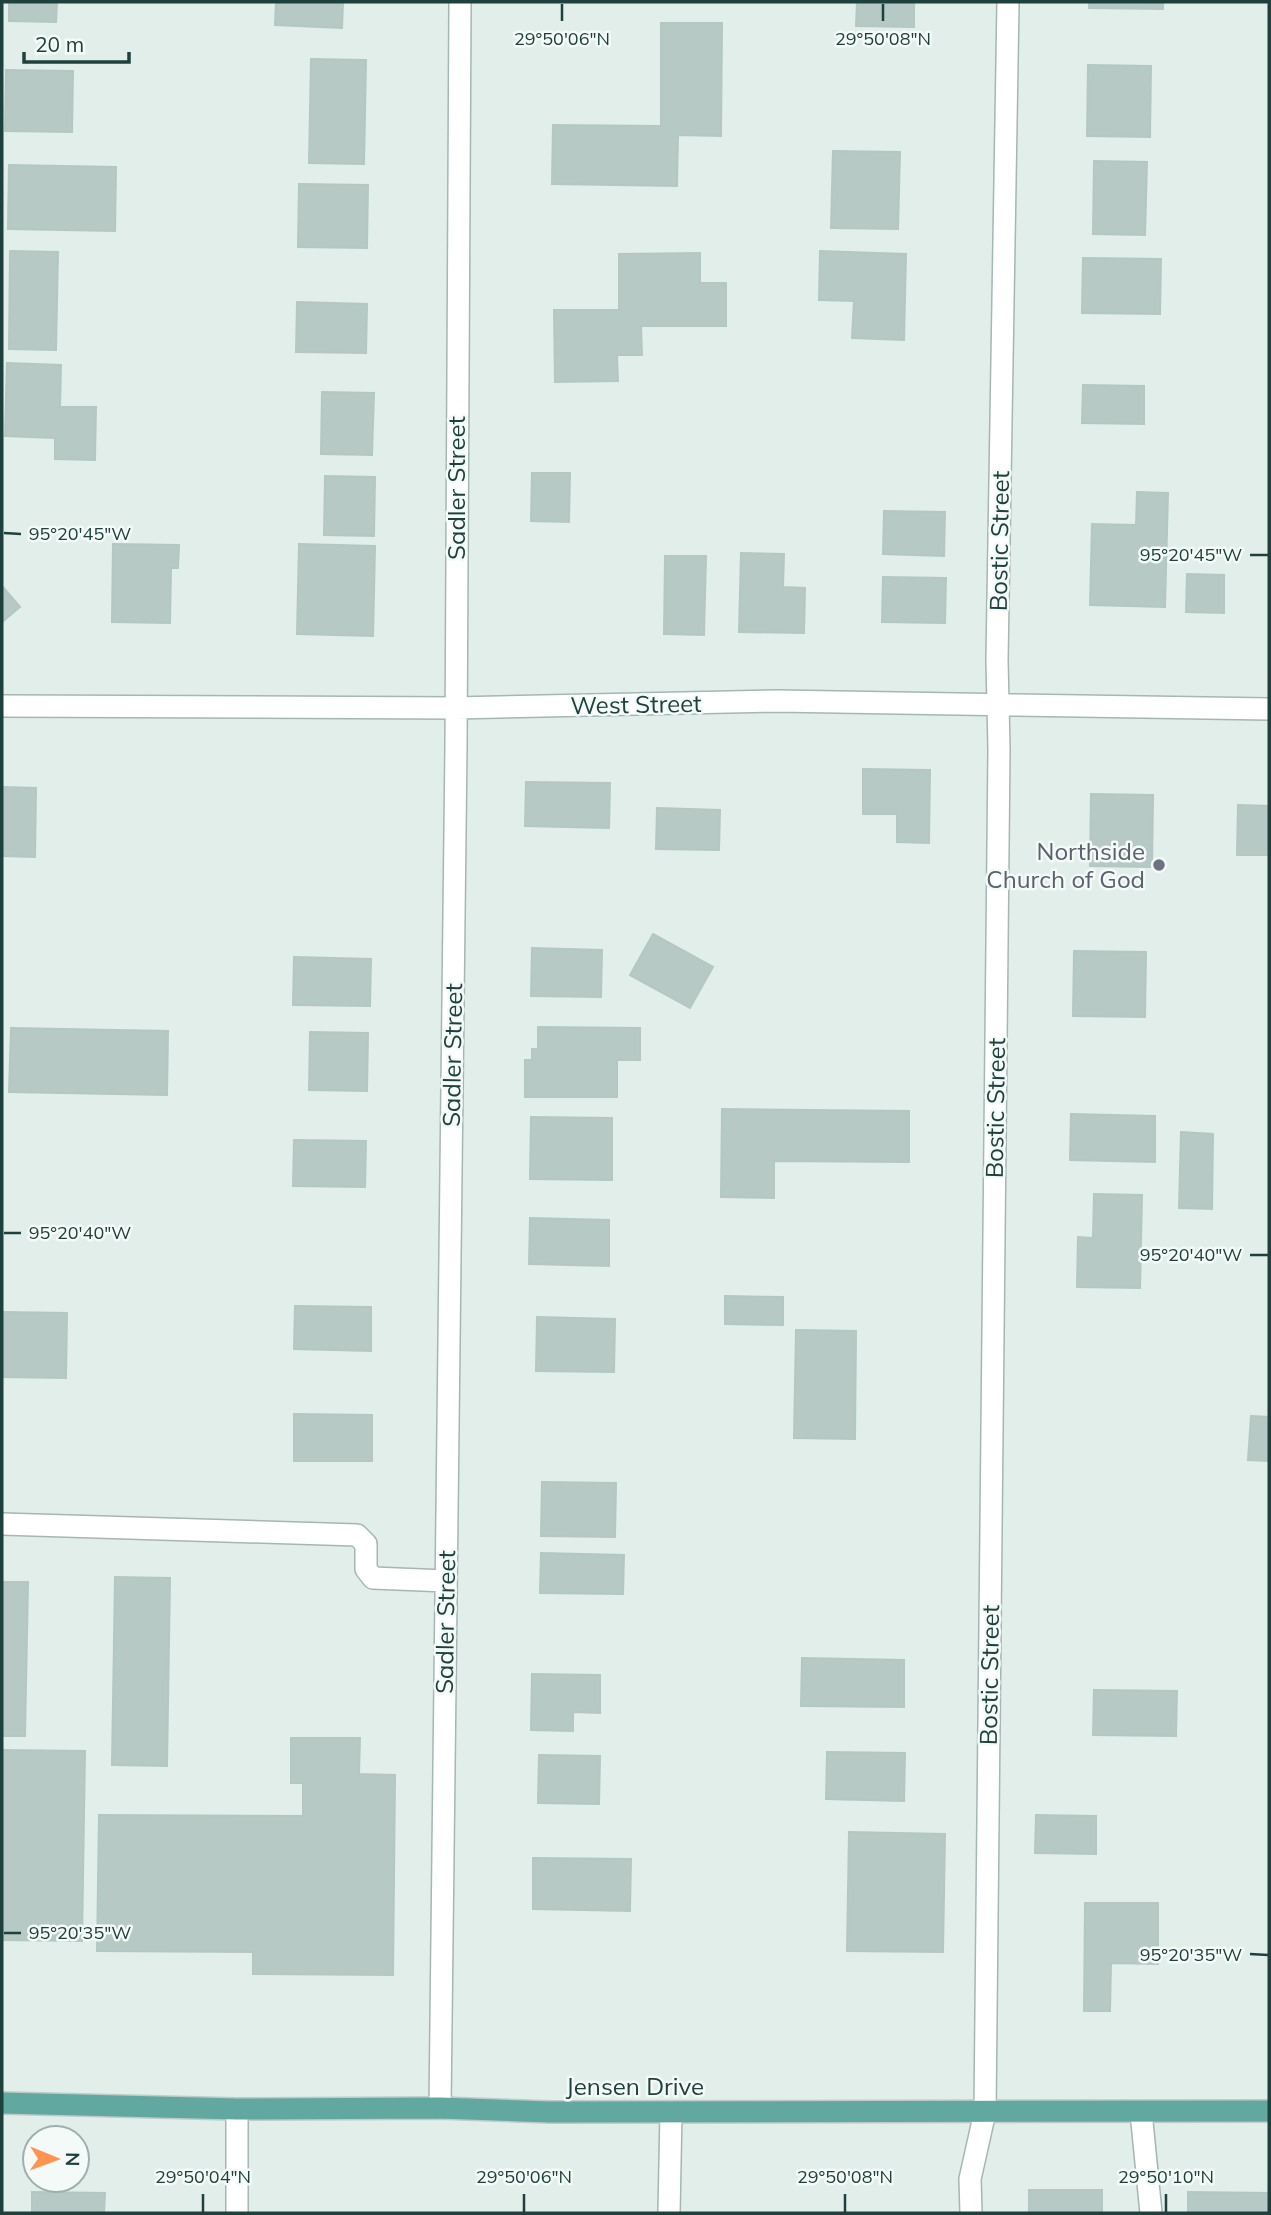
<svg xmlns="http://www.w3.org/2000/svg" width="1271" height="2215" viewBox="0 0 1271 2215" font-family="Mulish,sans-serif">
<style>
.building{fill:#b7c9c4;stroke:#b3c8c3;stroke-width:2}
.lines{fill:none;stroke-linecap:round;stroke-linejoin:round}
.minor-casing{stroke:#a4b7b3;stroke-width:24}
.major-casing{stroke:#c0cac9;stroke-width:24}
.minor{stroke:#fff;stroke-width:21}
.major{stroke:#61a9a0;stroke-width:21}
.ticks{fill:none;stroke:#1f413d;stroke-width:2.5}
.worship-dot{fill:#6b7280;stroke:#f3faf7;stroke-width:2.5}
.labels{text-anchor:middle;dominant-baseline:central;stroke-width:5;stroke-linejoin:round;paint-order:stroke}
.street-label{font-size:24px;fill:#1f413d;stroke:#f3faf7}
.worship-label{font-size:24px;fill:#5b616d;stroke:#f3faf7;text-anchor:end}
.ticks-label{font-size:18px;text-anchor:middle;fill:#1f413d;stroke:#f3faf7;stroke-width:5;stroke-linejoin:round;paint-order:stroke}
</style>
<rect width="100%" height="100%" fill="#e2eeea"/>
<path class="building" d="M9,2H57L56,22L9,21Z
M276,2H343L342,28L275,25Z
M857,2H914V27L856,26Z
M1089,2H1163V9L1089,8Z
M661,23H722L721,136L678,135L677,186L552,184L553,125L661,126Z
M311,59L366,60L364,164L309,163Z
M1088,65L1151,66L1150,137L1087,136Z
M6,70L73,71L72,132L5,131Z
M833,151L900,152L898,229L831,228Z
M1094,161L1147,162L1145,235L1093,234Z
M9,165L116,167L115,231L8,229Z
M299,184L368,185L367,248L298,247Z
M10,251L58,252L56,350L9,349Z
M820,251L906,254L904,340L852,338L854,301L819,300Z
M700,253V283H726V326H641L642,355H617L618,381L555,382L554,310H619V254Z
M1083,258L1161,259L1160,314L1082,313Z
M297,302L367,304L366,353L296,352Z
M7,363L61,365L60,407H96L95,460L55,459V438L5,436Z
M1083,385L1144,386V424L1082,423Z
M322,392L374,393L372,455L321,454Z
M532,473H570L569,522L531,521Z
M325,476L375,477L374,536L324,535Z
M1137,492L1168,493L1165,607L1090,605L1092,524L1136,525Z
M884,511L945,512L944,556L883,554Z
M113,544L179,545L178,568H171L170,623L112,622Z
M299,544L375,546L373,636L297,634Z
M741,553L784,554L783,587L805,588L804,633L739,632Z
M665,556H706L704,635L664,634Z
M1187,574L1224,575V613L1186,612Z
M883,577L946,578L945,623L882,622Z
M2,586L20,607L2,622Z
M863,769L930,770L929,843L897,842V814H863Z
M526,782L610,783L609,828L525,826Z
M2,787L36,788L35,857L2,856Z
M1091,794L1153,795L1152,867L1090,866Z
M1238,805L1269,806V855H1237Z
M657,808L720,810L719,850L656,849Z
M653,934L713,967L690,1008L630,975Z
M532,948L602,950L601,997L531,996Z
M1074,951L1146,952L1145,1017L1073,1016Z
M294,957L371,959L370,1006L293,1005Z
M538,1027L640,1028V1060H617V1097H525V1060H532V1049H538Z
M11,1028L168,1031L167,1095L9,1092Z
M310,1032L368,1033L367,1091L309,1090Z
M722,1109L909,1111V1162L774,1161V1198L721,1197Z
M1071,1114L1155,1116V1162L1070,1160Z
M531,1117L612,1118V1180L530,1179Z
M1181,1132L1213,1134L1212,1209L1179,1208Z
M294,1140L366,1141L365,1187L293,1186Z
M1094,1194L1142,1195L1140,1288L1077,1287L1078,1237L1093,1238Z
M530,1218L609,1220V1266L529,1264Z
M725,1296L783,1297V1325L725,1324Z
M295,1306L371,1307V1351L294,1349Z
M2,1312L67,1313L66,1378L2,1377Z
M537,1317L615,1319L614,1372L536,1371Z
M796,1330L856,1331L855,1439L794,1438Z
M294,1414L372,1415V1461H294Z
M1251,1416L1269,1417V1461L1248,1460Z
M542,1482L616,1483L615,1537L541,1536Z
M541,1553L624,1555L623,1594L540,1593Z
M115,1577L170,1578L167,1766L112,1765Z
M2,1582H28L25,1736H2Z
M802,1658L904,1660V1707L801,1706Z
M532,1674L600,1675V1713L573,1712V1731L531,1730Z
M1094,1690L1177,1691L1176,1736L1093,1735Z
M291,1738H360L359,1774L395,1775L393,1975L253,1974V1952L97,1951L99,1815L303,1816V1783H291Z
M2,1750L85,1751L82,1941L2,1940Z
M827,1752L905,1753L904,1801L826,1799Z
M539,1755L600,1756L599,1804L538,1803Z
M1036,1815L1096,1816V1854L1035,1853Z
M849,1832L945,1834L943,1952L847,1951Z
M533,1858L631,1859L630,1911L533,1909Z
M1085,1903H1158V1964L1111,1963L1110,2011H1084Z
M1029,2190H1102V2213H1029Z
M32,2192L105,2193L104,2213H32Z
M1188,2192L1269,2193V2213H1188Z"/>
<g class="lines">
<defs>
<path id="minor" d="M2,706L456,708L777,701L1269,709
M2,1524L357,1535L366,1544V1569L373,1578L446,1581
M440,2108L456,746L460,2
M1141,2112L1151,2213
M237,2213V2109
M669,2213L671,2112
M971,2213L970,2179L985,2112L999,749L997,660L1008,2"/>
<path id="major" d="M2,2103L237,2109L440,2108L550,2112L1269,2111"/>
</defs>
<use href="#minor" class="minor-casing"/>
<use href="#major" class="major-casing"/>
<use href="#minor" class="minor"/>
<use href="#major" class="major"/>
</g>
<path class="ticks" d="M562,21V4M883,21V4M4,533L21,534M1250,555H1268M4,1233H21M1250,1255H1268M4,1933H21M1250,1954L1268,1955M203,2212V2194M524,2212V2194M845,2212V2194M1166,2212V2194"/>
<circle class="worship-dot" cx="1159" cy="865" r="7"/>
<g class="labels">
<g class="street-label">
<text transform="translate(456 488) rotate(-90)">Sadler Street</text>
<text transform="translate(999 541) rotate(-89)">Bostic Street</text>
<text transform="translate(636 704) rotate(-1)">West Street</text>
<text transform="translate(452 1055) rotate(-89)">Sadler Street</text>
<text transform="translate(995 1108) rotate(-89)">Bostic Street</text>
<text transform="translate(445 1622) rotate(-89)">Sadler Street</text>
<text transform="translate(989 1675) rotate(-89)">Bostic Street</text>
<text x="635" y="2086">Jensen Drive</text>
</g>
<g class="worship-label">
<text x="1145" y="851">Northside<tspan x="1145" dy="28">Church of God</tspan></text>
</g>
</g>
<g class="ticks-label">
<text x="562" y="45">29°50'06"N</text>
<text x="883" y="45">29°50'08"N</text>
<text x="80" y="540">95°20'45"W</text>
<text x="1191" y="561">95°20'45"W</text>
<text x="80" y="1239">95°20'40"W</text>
<text x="1191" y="1261">95°20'40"W</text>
<text x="80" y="1939">95°20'35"W</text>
<text x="1191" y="1961">95°20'35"W</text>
<text x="203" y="2183">29°50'04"N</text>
<text x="524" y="2183">29°50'06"N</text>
<text x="845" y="2183">29°50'08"N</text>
<text x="1166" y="2183">29°50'10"N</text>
</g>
<rect width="1271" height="2215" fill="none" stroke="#1f413d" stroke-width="7"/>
<g transform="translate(56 2159) rotate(91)"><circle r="33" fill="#f3faf7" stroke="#9eb0ad" stroke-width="2"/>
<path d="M0-5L12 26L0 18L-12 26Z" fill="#ff934f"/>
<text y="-10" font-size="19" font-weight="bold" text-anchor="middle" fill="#1f413d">N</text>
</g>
<path d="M24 52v10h105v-10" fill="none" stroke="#1f413d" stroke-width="3.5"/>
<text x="35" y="52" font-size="21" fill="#1f413d" stroke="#f3faf7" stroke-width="5" paint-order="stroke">20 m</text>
</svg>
